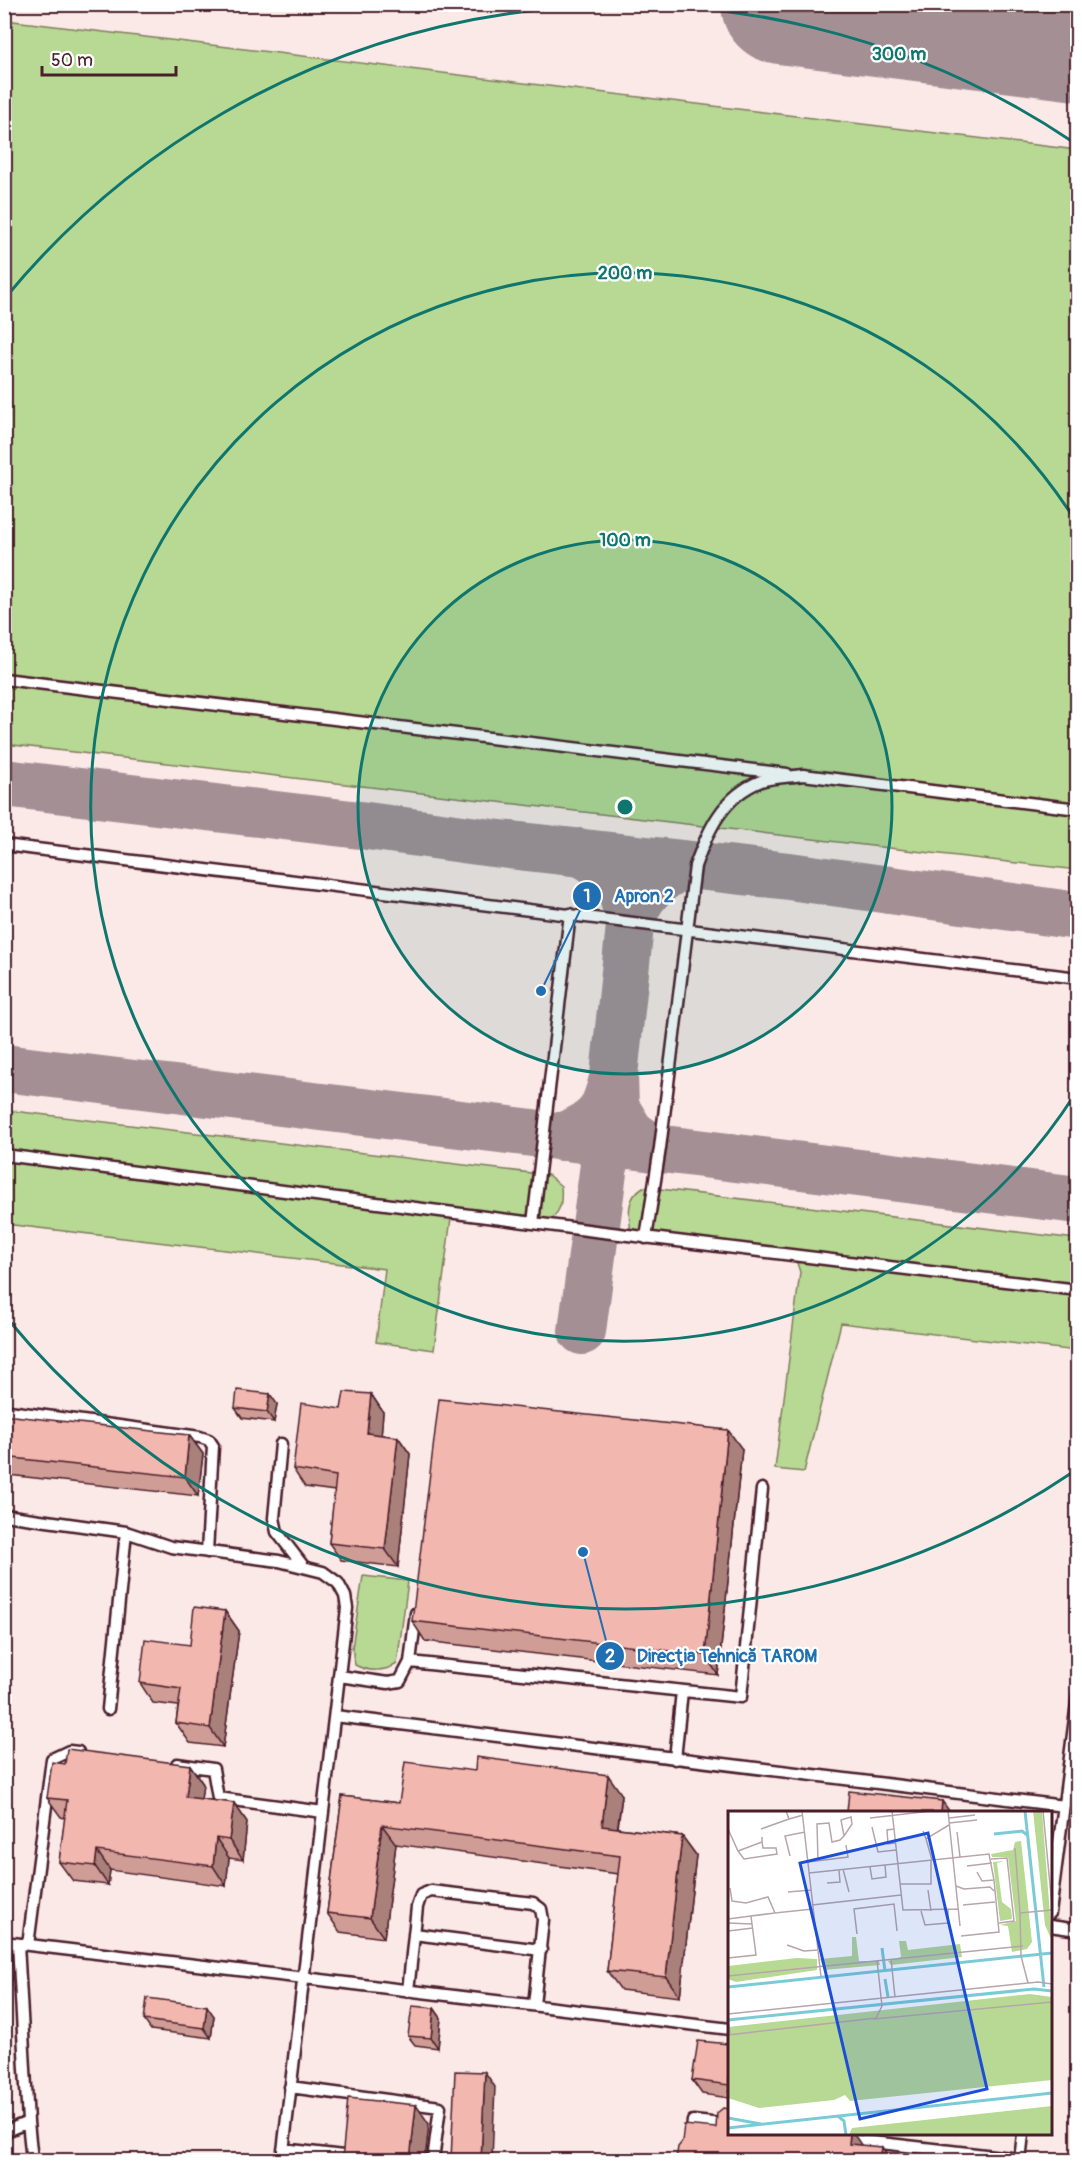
<svg xmlns="http://www.w3.org/2000/svg" width="1082" height="2165" viewBox="0 0 1082 2165" font-family="Pangolin,sans-serif">
<style>
.built{fill:#fbe9e7;fill-rule:evenodd}
.green{fill:#b7d993;stroke:#807c5f;stroke-width:1.5}
.lines{fill:none;stroke-linecap:round;stroke-linejoin:round}
.taxiway{stroke:#a48f95;stroke-width:48}
.runway{stroke:#a48f95;stroke-width:120}
.lane-casing{stroke:#4a1f2b;stroke-width:15}
.lane{stroke:#fff;stroke-width:10}
.wall{fill:#d09d96;stroke:#4a1f2b;stroke-width:1.5}
.shaded-wall{fill:#a9807a;stroke:#4a1f2b;stroke-width:1.5}
.building{fill:#f2b7ae;stroke:#4a1f2b;stroke-width:1.5}
.ring{fill:none;stroke:#0f766e;stroke-width:3}
.inset-river{fill:none;stroke:#7bcbd7;stroke-width:3}
.inset-road{fill:none;stroke:#b7a5aa;stroke-width:1.5}
.view{fill:#1d4ed8;fill-opacity:0.15;stroke:#1d4ed8;stroke-width:3}
.inset-edge{fill:none;stroke:#4a1f2b;stroke-width:3}
.centre{fill:#0f766e;stroke:#fff;stroke-width:3}
.ring-label{font-size:18px;text-anchor:middle;font-weight:bold;fill:#0f766e;stroke:#fff;stroke-width:4.5;stroke-linejoin:round;paint-order:stroke}
.leader{fill:none;stroke:#1f6fb2;stroke-width:2}
.callout-dot{fill:#1f6fb2;stroke:#fff;stroke-width:2}
.mark-label{font-size:18px;text-anchor:middle;font-weight:bold;fill:#fff}
.callout-label{font-size:18px;text-anchor:middle;font-weight:bold;fill:#1f6fb2;stroke:#fff;stroke-width:4.5;stroke-linejoin:round;paint-order:stroke}
</style>
<rect width="100%" height="100%" fill="#fff"/>
<filter id="ink" filterUnits="userSpaceOnUse"><feTurbulence type="fractalNoise" baseFrequency=".0167" numOctaves="2"/><feDisplacementMap in="SourceGraphic" scale="12" xChannelSelector="R" yChannelSelector="G"/><feConvolveMatrix kernelMatrix="1 2 1 2 8 2 1 2 1" color-interpolation-filters="sRGB"/></filter>
<g filter="url(#ink)">
<path class="built" d="M5,5H1077V2160H5ZM730,1812H1050V2134H730Z"/>
<path class="green" d="M5,20L1077,150V870L5,744Z
M5,1110L548,1175L561,1186C563,1210 558,1213 542,1229L451,1218L434,1350L376,1342L385,1269L5,1224Z
M643,1187L1076,1239L1077,1351L841,1323L804,1472L775,1469L800,1272L797,1263L791,1259L631,1231C628,1213 627,1197 643,1187Z
M363,1576L408,1581L397,1664C384,1672 368,1672 355,1665L352,1648Z"/>
<g class="lines">
<path class="taxiway" d="M4,783L360,825L492,843L789,876L1078,916
M580,852C617,872 623,887 630,926C637,895 657,878 684,865
M4,1068L1078,1200
M614,1075L630,926
M561,1137C600,1122 604,1114 614,1075L615,1107L631,1133L651,1147
M582,1331L607,1142"/>
<path class="runway" d="M781,4L1078,41"/>
<defs>
<path id="lane" d="M4,679L787,774
M4,845L1078,978
M4,1155L595,1231L1078,1290
M533,1223L570,914
M646,1238L660,1148L695,866C708,830 723,796 761,781C773,777 790,777 803,775L1078,809
M4,1412L9,1411L200,1437L209,1440L213,1446L207,1552
M281,1444L274,1518L277,1532L304,1567
M4,1515L126,1532L171,1547L279,1561L323,1572L338,1583L345,1596L347,1608L282,2160
M416,1613L410,1662L741,1697L762,1489
M339,1676L388,1683L400,1681L410,1662
M108,1709L126,1532
M335,1716L1064,1806
M675,1759L682,1691
M177,1764L213,1769L218,1798L323,1812
M1050,1913L1078,1695
M1050,1926L1078,1930
M414,1934L541,1950
M4,1942L730,2029
M18,1944L28,2122
M28,1945L52,1759L69,1751L78,1752
M408,1991L417,1907L421,1895L431,1891L533,1903L541,1909L543,1920L534,2005
M290,2087L440,2107L433,2160
M4,2132L28,2122L32,2160
M846,2139L1020,2159
M283,2149L343,2156L342,2160
M688,2160L693,2121L730,2125
M1020,2160L1023,2134"/>
</defs>
<use href="#lane" class="lane-casing"/>
<use href="#lane" class="lane"/>
</g>
<path class="wall" d="M371,1394L383,1412L381,1435L398,1437L410,1454L398,1567L341,1560L329,1543L335,1491L305,1487L293,1469L341,1409Z
M277,1404L274,1422L242,1418L235,1408Z
M189,1435L203,1454L198,1496L8,1475L4,1471V1457Z
M742,1449L718,1675L425,1641L412,1621Z
M225,1611L239,1631L223,1747L190,1743L176,1723L178,1706L153,1703L140,1683L190,1645Z
M65,1764L190,1765L203,1784L201,1799L234,1803L247,1822L243,1860L229,1858L226,1886L110,1870L108,1885L73,1881L59,1862L65,1818L61,1817L47,1798Z
M622,1795L618,1828L682,1836L696,1855L680,1997L621,1990L607,1971L618,1874L396,1844L384,1938L340,1932L327,1913L342,1796L399,1803Z
M434,2008L441,2018L438,2048L415,2045L408,2036Z
M214,2016L211,2038L151,2030L144,2020Z
M729,2044V2098L702,2094L692,2080Z"/>
<path class="shaded-wall" d="M270,1394L277,1404L274,1422L267,1412Z
M371,1394L383,1412L380,1451L367,1433Z
M728,1430L742,1449L718,1675L705,1655Z
M189,1435L203,1454L198,1496L185,1477Z
M398,1437L410,1454L398,1567L385,1549Z
M225,1611L239,1631L223,1747L210,1728Z
M190,1765L203,1784L199,1816L186,1797Z
M608,1775L622,1795L615,1846L602,1826Z
M942,1801L950,1812H941Z
M234,1803L247,1822L243,1860L229,1840Z
M382,1825L396,1844L384,1938L370,1918Z
M682,1836L696,1855L680,1997L666,1977Z
M216,1838L229,1858L226,1886L213,1866Z
M97,1851L110,1870L108,1885L95,1866Z
M207,2006L214,2016L211,2038L204,2028Z
M434,2008L441,2018L438,2048L431,2038Z
M485,2072L495,2087L492,2160H481Z
M416,2105L429,2124L425,2160H410Z
M850,2133H853L864,2149L849,2144Z
M882,2147L891,2160H880Z"/>
<path class="building" d="M237,1390L270,1394L267,1412L235,1408Z
M344,1392L371,1394L367,1433L398,1437L385,1549L329,1543L336,1476L293,1469L301,1403L341,1409Z
M439,1399L728,1430L705,1655L412,1621Z
M4,1415L189,1435L185,1477L4,1457Z
M194,1607L225,1611L210,1728L176,1723L181,1689L140,1683L145,1639L190,1645Z
M67,1749L190,1765L186,1797L234,1803L229,1840L216,1838L213,1866L97,1851L95,1866L59,1862L67,1800L47,1798L52,1762L65,1764Z
M476,1757L608,1775L602,1826L682,1836L666,1977L607,1971L620,1856L382,1825L370,1918L327,1913L342,1796L399,1803L405,1762L475,1771Z
M849,1791L942,1801L941,1812H847Z
M147,1998L207,2006L204,2028L144,2020Z
M412,2006L434,2008L431,2038L408,2036Z
M698,2041L729,2044V2085L692,2080Z
M455,2071L485,2072L481,2160H451Z
M348,2098L416,2105L410,2160H342Z
M723,2108L729,2109V2133H850L849,2144L882,2147L880,2160H676L678,2147L682,2142L684,2125L716,2128L717,2113Z"/>
</g>
<circle cx="625" cy="807" r="267" fill="#0f766e" fill-opacity=".12"/>
<g class="ring">
<circle cx="625" cy="807" r="267"/>
<path d="M1075 1094A534 534 0 1 1 1075 520"/>
<path d="M1073 1472A802 802 0 0 1 6 1317M6 297A802 802 0 0 1 1073 142"/>
</g>
<g transform="translate(728 1811)">
<rect width="324" height="324" fill="#fff"/>
<path d="M305,0H314L324,130L317,114ZM293,30L304,131L299,138L284,141L280,115L272,114L288,110L280,46H264L263,43L285,39L287,31ZM276,50L269,52L274,91L283,98L284,108L272,110L265,51ZM124,126H128L131,150H151L152,154L96,159L92,148L124,145ZM171,130H178L180,139L232,133L234,146L163,154L160,150L173,146ZM69,147L89,148V159L8,171L0,168V155ZM302,183L324,186V269L122,290L117,284L106,289L31,297L0,287V216ZM324,295V324H121L124,317Z" fill="#b7d993"/>
<path class="inset-river" d="M297,0L316,176M266,23L294,20L299,24M154,137L157,160M157,168L160,186M0,176L324,142M0,209L306,178L324,180M110,305L116,310L118,324M0,307L33,313M0,317L324,282"/>
<path class="inset-road" d="M58,0L61,8L75,4M164,0L175,99L230,98M220,0L232,115M315,0L324,95M142,7L203,0M221,7L247,4M221,12L249,9M144,16L150,41L168,39M0,18L10,40L34,31V26M33,18L61,8M166,18L159,19L160,33L167,32M195,20L198,28L221,14M229,21L232,46M198,28L204,49M287,37L292,102L324,99M10,40L16,48L49,43L48,37H35L34,31M62,45L57,25L77,21M263,48L279,47L286,110L271,112M90,50L89,13L101,12L104,31L112,29L116,25L124,13L123,6L113,9L116,25M80,51L120,46L118,34M239,55L264,52M142,56L144,68L158,66L157,54M115,58L121,81M81,62L261,43L266,69L254,70L249,61M99,72L112,71L111,59M172,73H203V49M228,75L236,78L262,76L266,80M2,77L4,90L18,92L40,86L47,102L85,98M200,79L203,100M60,81L83,79M84,94L173,84M235,94L267,91M193,100L197,114L220,112V99M292,102L293,145L300,172M0,108L23,105M0,112L24,113L28,144L0,147M24,113L23,105L47,102M0,120L25,117M129,123L126,98L166,93L169,120M233,125L271,121L266,69M59,134L76,140L90,139L74,0M90,139L93,166M163,148L167,186M0,165L295,135M0,203L310,171L324,173M0,206L2,224M146,208L324,191M0,224L148,207L154,195L149,149"/>
<path class="view" d="M200,22L259,278L132,308L72,52Z"/>
<rect width="324" height="324" class="inset-edge"/>
</g>
<circle cx="625" cy="807" r="9" class="centre"/>
<g class="ring-label">
<text x="899" y="60">300 m</text>
<text x="625" y="279">200 m</text>
<text x="625" y="546">100 m</text>
</g>
<path class="leader" d="M541 991L587 896M583 1552L610 1656"/>
<g class="callout-dot">
<circle cx="541" cy="991" r="6"/>
<circle cx="583" cy="1552" r="6"/>
<circle cx="587" cy="896" r="15"/>
<circle cx="610" cy="1656" r="15"/>
</g>
<g class="mark-label">
<text x="587" y="902">1</text>
<text x="610" y="1662">2</text>
</g>
<g class="callout-label">
<text x="644" y="902">Apron 2</text>
<text x="727" y="1662">Direcţia Tehnică TAROM</text>
</g>
<rect width="1082" height="2165" fill="none" stroke="#fff" stroke-width="24"/>
<rect x="12" y="12" width="1058" height="2141" fill="none" stroke="#4a1f2b" stroke-width="2" filter="url(#ink)"/>
<path d="M42 66v9h134v-9" fill="none" stroke="#4a1f2b" stroke-width="3"/>
<text x="51" y="66" font-size="18" fill="#4a1f2b" stroke="#ffffff" stroke-width="4.5" paint-order="stroke">50 m</text>
</svg>
